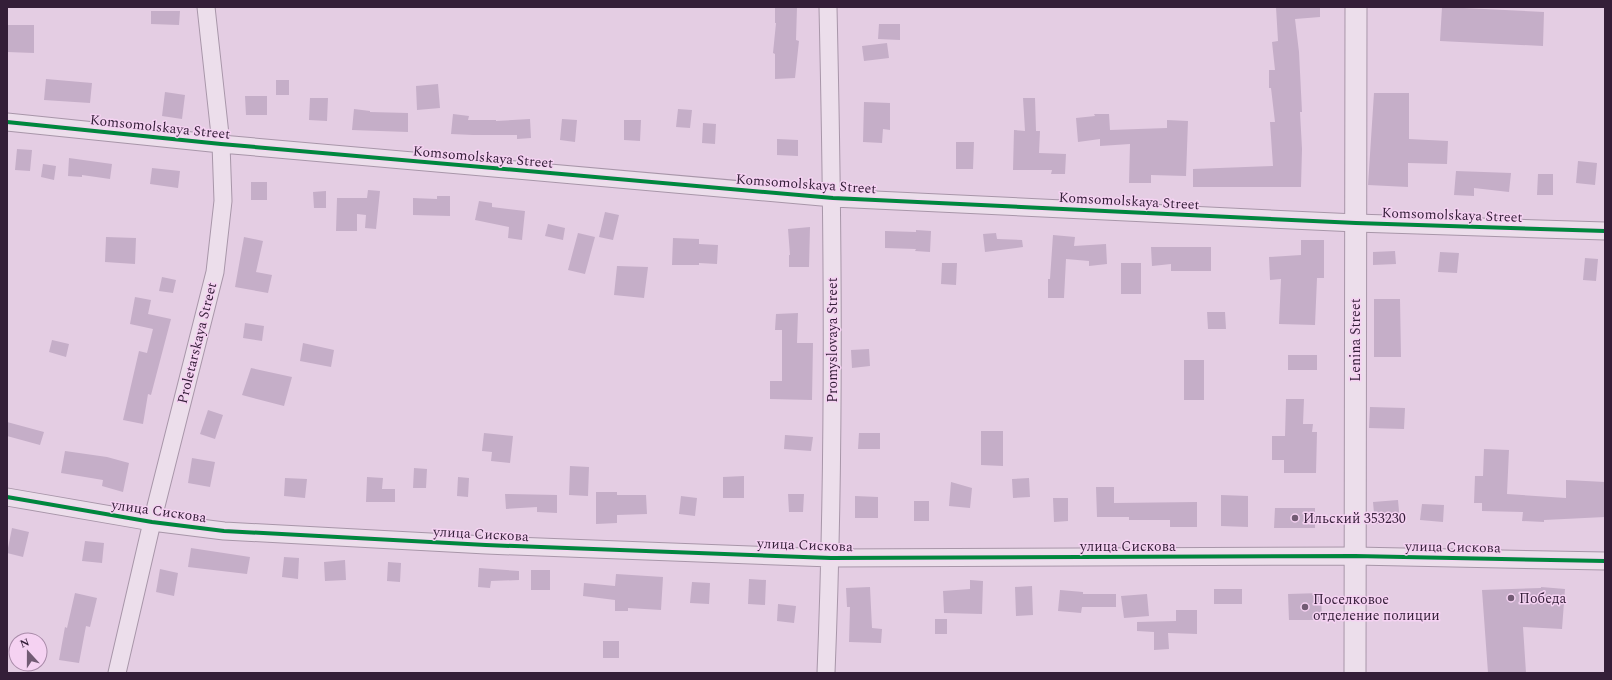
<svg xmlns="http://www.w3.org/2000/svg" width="1612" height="680" viewBox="0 0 1612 680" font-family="Spectral,serif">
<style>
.building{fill:#c5aec8}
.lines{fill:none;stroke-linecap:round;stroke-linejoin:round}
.minor-casing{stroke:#a896a9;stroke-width:19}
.tertiary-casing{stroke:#a896a9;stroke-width:23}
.minor{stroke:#ecdeeb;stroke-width:17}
.tertiary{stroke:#ecdeeb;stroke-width:21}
.cycleway-casing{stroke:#f5d2f2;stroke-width:6}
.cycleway{stroke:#00873e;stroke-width:4}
.poi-dot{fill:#725b74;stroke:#f5d2f2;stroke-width:1.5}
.labels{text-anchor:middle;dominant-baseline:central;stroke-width:3;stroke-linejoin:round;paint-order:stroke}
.street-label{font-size:14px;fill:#341e38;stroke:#f5d2f2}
.poi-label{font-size:14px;fill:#341e38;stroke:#f5d2f2;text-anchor:start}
</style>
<rect width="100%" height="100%" fill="#e4cde3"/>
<path class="building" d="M775,7H797L796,40L799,41L795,78L775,79V54L773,53L776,23H775Z
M1276,7H1320V17L1295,19L1299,52L1302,112H1300L1302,149L1301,187H1193V169L1273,166L1270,122H1275L1271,88H1269V70H1275L1272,42L1278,41Z
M1442,7L1544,12L1543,46L1440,41Z
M151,11H180L179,25L151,24Z
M879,24H900V40L878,39Z
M7,25H34V53L7,52Z
M887,43L889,58L864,61L862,46Z
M46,79L92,83L90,103L44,100Z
M276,80H289V95H276Z
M438,84L440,108L417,110L416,86Z
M165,92L185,95L182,119L162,116Z
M1374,93H1409V139L1448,141L1447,164L1408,163V187L1368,185Z
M245,96H267V115H246Z
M310,98H328L327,121L309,120Z
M1023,98H1035L1036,131H1040L1039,153L1066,154L1065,174H1051L1052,170H1013L1014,130L1025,131Z
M864,102L890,103V130L883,129L882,143L863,142Z
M354,109L370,111V112L408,113V132L352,130Z
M678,109L692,110L690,128L676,127Z
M453,114L469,116L468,120H496V121L530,119L531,138L517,139V135H473L451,134Z
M1094,114H1109L1110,130L1167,128V120L1188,121L1186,176L1151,175V183H1129L1130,144L1100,146V139L1078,142L1076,118L1095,116Z
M562,119L577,120L575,142L560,140Z
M624,120H641L640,141L624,140Z
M703,123L716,124L715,144L702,143Z
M777,139L798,140V156L777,155Z
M956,142H974L973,169H956Z
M17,149L32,150L30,171L15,170Z
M69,158L112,164L110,179L82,175V177L68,176Z
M1578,161L1597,163L1595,185L1576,183Z
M43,164L56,166L54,180L41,177Z
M152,168L180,171L178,188L150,184Z
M1456,171L1511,173L1509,192L1474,188V196L1454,195Z
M1538,174H1553V195H1537Z
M251,182H267V200H251Z
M368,190L380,191L376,229L365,228L366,215L357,214V231H336L337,198H367Z
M326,191V208H314L313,192Z
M437,196H450V216L413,215V198L437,199Z
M479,201L492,203V207L525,211L522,240L508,238L509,227L475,220Z
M605,212L619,215L613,240L599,237Z
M548,224L565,228L563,240L545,236Z
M810,227L809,267H789V255H790L788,229Z
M916,230L931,231L930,252L915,251L916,249L885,248V231L916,232Z
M578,233L595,237L585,274L568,270Z
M996,233L997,239L1022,240L1023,247L985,252L983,234Z
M1053,235L1075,237L1074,246L1106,244L1107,264L1089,266V261L1066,259L1064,298H1048V279H1050Z
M106,237L136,238L135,264L105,262Z
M244,237L263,241L256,272L272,275L268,293L235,287Z
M673,238L699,239V244L718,245L717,264L699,263V265H672Z
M1301,240H1324V278H1317L1315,325L1279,324L1281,279L1270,280L1269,257L1301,255Z
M1151,247H1211V271H1171V264L1152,266Z
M1395,251L1396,264L1373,265V252Z
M1440,252L1459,253L1457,273L1438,272Z
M1585,258L1598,259L1596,281L1583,280Z
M942,263H957L956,285L941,284Z
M1121,263H1141V294H1121Z
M617,266L648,267L644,298L614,295Z
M162,277L176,280L173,293L159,291Z
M135,297L151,300L148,314L171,319L151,395L148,394L143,424L123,420L139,351L147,353L153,329L130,324Z
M1374,299H1400L1401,357H1374Z
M1207,312H1225L1226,329H1208Z
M798,313L797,343H813L812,400L770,399V381H782V330H775L776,314Z
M245,323L264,326L262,341L243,338Z
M52,340L69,344L66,357L49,352Z
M303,343L334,350L331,367L300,361Z
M869,349L870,366L852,368L851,350Z
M1288,355H1317V370H1288Z
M1184,360H1204V400H1184Z
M251,368L292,377L284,406L242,395Z
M1286,399H1304L1303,424H1313L1312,432H1317L1316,473H1284V460H1272V436H1285Z
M1370,407L1405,408L1404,429L1369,428Z
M208,410L223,415L215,439L200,434Z
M7,422L44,432L40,445L7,436Z
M981,431H1003V466L981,465Z
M484,433L513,436L510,463L491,461L492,452L482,451Z
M859,433H880V449H858Z
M785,435L813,437L811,451L784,449Z
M1484,449L1509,450L1507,494L1566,498V480L1605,482V517L1544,520V522L1522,521L1523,512L1482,511V503H1474L1475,476H1483Z
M65,451L107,457L129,463L123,492L102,486L103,480L61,473Z
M192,458L215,462L210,487L188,483Z
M570,466L589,467L588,496L569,495Z
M414,468L427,469L426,488H413Z
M744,476V498H723V477Z
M367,477L383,478L382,489H395V502H366Z
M458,477L469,478L468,497L457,496Z
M285,478L307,479L305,498L284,496Z
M1029,478L1030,497L1013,498L1012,479Z
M951,482L972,488L970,508L949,506Z
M1096,487H1114V503L1197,502V527H1170V520H1129V517H1097Z
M596,492H617V495H646L647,514L617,515V523L596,524Z
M505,494L557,495V513L537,512V507L506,509Z
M788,494H804L803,512H789Z
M1221,495L1248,496V527L1221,526Z
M681,496L697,498L695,516L679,514Z
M855,496L878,497V518H855Z
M1053,498H1068V521L1054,522Z
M1398,500L1400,522L1375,524L1373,502Z
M914,501H929V521H914Z
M1422,504L1444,505L1443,522L1420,520Z
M1275,508H1315V528H1274Z
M12,528L29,532L23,557L7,553Z
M85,541L104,543L102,563L82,561Z
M191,548L250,557L247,574L188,567Z
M284,557L299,558L298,579L282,577Z
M345,560L346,580L325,581L324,562Z
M388,562L401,563L400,582L387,581Z
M479,568L519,571V580L491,581L490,588L478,587Z
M160,569L178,573L174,596L156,592Z
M531,570H550V590H531Z
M616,574L663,577L661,610L628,608V611H615V600L583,596L584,583L615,586Z
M749,579L766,580L765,605L748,604Z
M970,580L983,581L982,614L944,613L943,591L970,589Z
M692,582L710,583L709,604L690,603Z
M1032,586L1033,615L1016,616L1015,587Z
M870,587L872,628L882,629L881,643L849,642L850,607H847L846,588Z
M1541,587L1565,589L1562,629L1523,627L1526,673H1488L1482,590L1541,588Z
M1214,589H1242V604H1214Z
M1060,590L1083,592V594H1116V607H1082L1081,613L1058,611Z
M75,593L97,598L90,627L86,626L79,663L59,660L65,627L67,628Z
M1321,593L1322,620H1289L1288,594Z
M1147,594L1149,616L1124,618L1121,596Z
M778,604L796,606L794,623L777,621Z
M1176,610H1197V634L1168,633L1169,649L1154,650V632L1137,631V622L1176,621Z
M935,619H947V634H935Z
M603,641H619V658H603Z"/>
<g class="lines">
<defs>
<path id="minor" d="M7,122L221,144L833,198L1356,223L1605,231
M7,497L152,522L224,531L486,545L831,558L1355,556L1605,561
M117,673L152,522L215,272L223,201L221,144L206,7
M826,673C835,451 833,229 828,7"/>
<path id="tertiary" d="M1355,673L1356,7"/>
</defs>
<use href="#minor" class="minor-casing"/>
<use href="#tertiary" class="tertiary-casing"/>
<use href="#minor" class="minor"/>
<use href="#tertiary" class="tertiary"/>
<defs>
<path id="cycleway" d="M7,122L221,144L833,198L1356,223L1605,231
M7,497L152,522L224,531L486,545L831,558L1355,556L1605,561"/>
</defs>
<use href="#cycleway" class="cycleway-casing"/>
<use href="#cycleway" class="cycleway"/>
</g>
<g class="poi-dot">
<circle cx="1295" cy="518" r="4"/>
<circle cx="1511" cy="598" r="4"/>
<circle cx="1305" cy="607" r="4"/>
</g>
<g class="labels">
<g class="street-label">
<text transform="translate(160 127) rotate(6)">Komsomolskaya Street</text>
<text transform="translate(483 157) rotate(5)">Komsomolskaya Street</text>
<text transform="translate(806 184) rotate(4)">Komsomolskaya Street</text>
<text transform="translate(1129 201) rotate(3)">Komsomolskaya Street</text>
<text transform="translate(1452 215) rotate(2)">Komsomolskaya Street</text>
<text transform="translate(832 340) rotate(-90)">Promyslovaya Street</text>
<text transform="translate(1355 340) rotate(-90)">Lenina Street</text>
<text transform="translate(197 343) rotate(-76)">Proletarskaya Street</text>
<text transform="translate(159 511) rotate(8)">улица Сискова</text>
<text transform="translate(481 534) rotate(3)">улица Сискова</text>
<text transform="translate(805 545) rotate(2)">улица Сискова</text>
<text x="1128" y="546">улица Сискова</text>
<text transform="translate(1453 547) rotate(1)">улица Сискова</text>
</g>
<g class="poi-label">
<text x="1303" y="518">Ильский 353230</text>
<text x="1519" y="598">Победа</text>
<text x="1313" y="599">Поселковое<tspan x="1313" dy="16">отделение полиции</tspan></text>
</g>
</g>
<rect width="1612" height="680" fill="none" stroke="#341e38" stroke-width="16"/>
<g transform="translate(28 652) rotate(339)"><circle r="19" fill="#f5d2f2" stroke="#a88aa8"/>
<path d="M0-3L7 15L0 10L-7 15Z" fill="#725b74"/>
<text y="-6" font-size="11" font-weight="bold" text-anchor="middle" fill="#341e38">N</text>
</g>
</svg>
